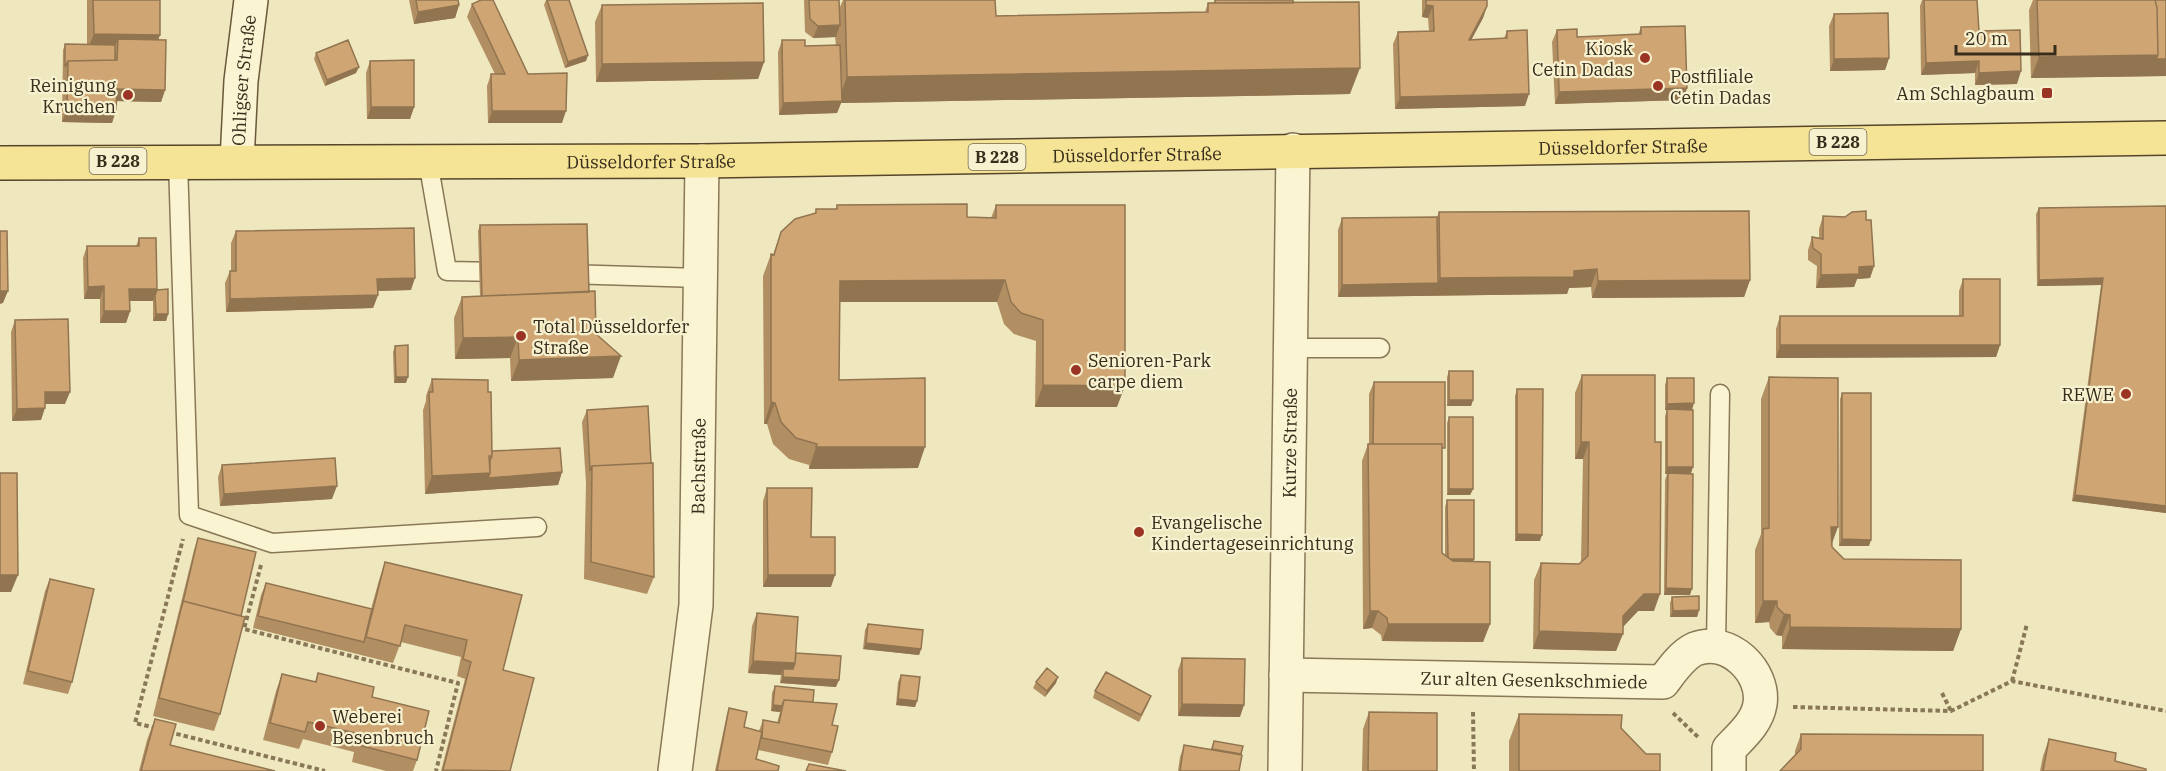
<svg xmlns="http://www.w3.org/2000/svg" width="2166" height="771" viewBox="0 0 2166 771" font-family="'IBM Plex Serif',serif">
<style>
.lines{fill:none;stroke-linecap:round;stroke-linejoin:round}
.lane-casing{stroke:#897857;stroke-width:21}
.street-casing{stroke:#897857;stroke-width:36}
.secondary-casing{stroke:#6a593a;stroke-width:36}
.primary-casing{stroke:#56452b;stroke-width:36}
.path{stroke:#897857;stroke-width:4;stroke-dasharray:4.5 3;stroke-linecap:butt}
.lane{stroke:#faf4d2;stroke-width:18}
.street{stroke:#faf4d2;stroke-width:33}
.secondary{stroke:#faf4d2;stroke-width:33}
.primary{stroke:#f5e495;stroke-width:33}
.wall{fill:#b28f63}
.shaded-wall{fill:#917450}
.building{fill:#cfa673;stroke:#917450;stroke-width:1.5}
.poi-dot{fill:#9a3424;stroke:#f7f1cf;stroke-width:2}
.labels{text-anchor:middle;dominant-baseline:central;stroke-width:4.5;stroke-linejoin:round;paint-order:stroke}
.shield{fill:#f7f1cf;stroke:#716852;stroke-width:1.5}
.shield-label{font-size:16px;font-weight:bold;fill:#382d1c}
.poi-label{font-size:18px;fill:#382d1c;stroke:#f7f1cf;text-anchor:start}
.street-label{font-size:18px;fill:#382d1c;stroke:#f7f1cf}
</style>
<rect width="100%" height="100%" fill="#efe8bf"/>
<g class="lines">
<defs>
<path id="lane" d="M178,161L189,515L272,543L537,527
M428,161L447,271L502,272
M566,274L700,278
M1292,348H1380
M1716,647L1720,394"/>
<g id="street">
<path id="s1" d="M1286,675L1663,682C1671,671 1682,655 1695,649C1729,636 1765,672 1760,704C1757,723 1741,736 1729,749V771"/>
<path id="s2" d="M675,771L696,605L702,161"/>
<path id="s3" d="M1285,771L1293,150"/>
</g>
<g id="secondary">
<path id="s4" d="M237,161L241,81L251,0"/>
</g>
<g id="primary">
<path id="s5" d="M0,163L702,161L2166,138"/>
</g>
</defs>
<use href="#lane" class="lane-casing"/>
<use href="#street" class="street-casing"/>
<use href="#secondary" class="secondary-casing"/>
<use href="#primary" class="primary-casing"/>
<path class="path" d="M261,565L244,629L458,683L436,771
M2012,681L2027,624
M1942,693L1951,711
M1793,707L1951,711L2012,681L2166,711
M1473,712L1474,771
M1673,713L1700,739
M156,728L135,723L183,539
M169,732L325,771"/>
<use href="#lane" class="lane"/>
<use href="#street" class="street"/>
<use href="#secondary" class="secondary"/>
<use href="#primary" class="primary"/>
</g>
<path class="wall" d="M87,0H160L158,40L165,90L161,102L117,101L112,123L62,122L63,50L65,44L87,45Z
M409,0H458L459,5L455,18L414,24Z
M546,0H569L588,55L586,61L565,68L544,5Z
M804,0H839V9L843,0H845L996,16L1205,12L1208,3H1214L1215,0L1293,3L1350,94L841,103L837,113L779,115L778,52L782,40L805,46L836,45L835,37L813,38L805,32Z
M1422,0H1487V6L1483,18L1471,39L1504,38L1507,31L1525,106L1395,109L1393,44L1398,32L1429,31L1428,18L1422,17Z
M1922,0H1977L1979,31L2017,84L1975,85V73L1921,75L1920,6Z
M2033,0H2166V76L2031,78L2029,10Z
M472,4L528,74L562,123H488L487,86L491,74H495L467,17Z
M602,5L764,62L758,79L596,82L595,22Z
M1834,14L1889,58L1885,70L1830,71L1829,26Z
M1641,27L1687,88L1683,100L1555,104L1552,42L1557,30L1577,37L1638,35Z
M316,53L356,73L325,86L314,59Z
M370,61L414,107L410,119H367L366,73Z
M837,205L967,217L991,218L996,205L1117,407H1035L1036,341L1014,334L1004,324L997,302H840L839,380L918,468L809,469V465L789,459L773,444L767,424H764L763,276L771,254L773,255L781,232L815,213L816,209H836Z
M2166,206V513L2072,501L2101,285L2037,286L2036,214L2039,208Z
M1439,212L1750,280L1744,297L1592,298L1591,287L1569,288L1567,294L1338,297V230L1342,218L1437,217Z
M1823,216L1866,220L1874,266L1870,278L1857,279L1854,287L1816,288L1817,266L1808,260V250L1812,237L1819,238V229Z
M480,225L589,292L596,334L613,378L511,381L510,358L455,359L454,318L462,297L480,296L478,231Z
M236,231L411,290L378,291V295L373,308L226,312L225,283L230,271H231V243Z
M139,238L157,289L168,314L166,321H153V301H130V311L126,323H100V299H84L83,258L87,246H136Z
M1963,279L2000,345L1996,357L1776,358V329L1780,316H1959V291Z
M15,320L65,404H45L41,420L12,421L11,332Z
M395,346L406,383H394L393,352Z
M1449,371L1473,400L1471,406H1447V377Z
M1582,375L1654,611H1638L1623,627L1616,651L1533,649L1534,580L1541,563L1579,564L1581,561L1583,459H1575V393Z
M1769,377L1832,544V547L1844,559L1961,629L1953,651L1782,649V636L1776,635L1770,628L1769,622L1755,623V550L1761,534V399Z
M1667,378L1692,410L1693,467L1691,473L1690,595H1664L1665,480L1667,474H1665V416L1667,410H1665V385Z
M432,379L488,392L492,451L562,472L558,485L425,494L423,410L426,401V396Z
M1374,382L1442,455V553L1445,555V507L1447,500L1474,559L1473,562L1490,624L1483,642L1382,641L1381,635L1372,628L1363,629L1362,461L1368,444H1369V394Z
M1517,389L1540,541H1515V396Z
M1842,393L1869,546H1839L1840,399Z
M587,410L654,577L647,594L584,579L586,483L582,422Z
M1449,417L1473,489L1470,495H1447V423Z
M222,465L332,499L220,506L218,477Z
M767,488L811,537L831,587H763V501Z
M198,538L241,616L220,714L214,731L153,716L194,550Z
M385,562L503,670L510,771H441L465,679L457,676L461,657L401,642L393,663L253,628L261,595L266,583L371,609L379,580Z
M50,579L72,682L68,694L23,684L45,591Z
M1672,597L1699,610L1697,617H1670V603Z
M757,613L796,653L836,687L780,683L781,675L748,673L752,626Z
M868,624L921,649L919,655L863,649L865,630Z
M1182,658L1240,717L1178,716V670Z
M318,673L372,697L417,760L413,771H386L352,762L354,752L303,739L299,749L263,740L276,691L282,674L315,682Z
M901,675L917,701L915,707L896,705L898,682Z
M1036,682L1056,683L1045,697L1033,688Z
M775,686L813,702L832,725V752L828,765L758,750L756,759L778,771H715L727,714L729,708L744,727L759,731L763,720L777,723L780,712L771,711L772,693Z
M1095,691L1149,702L1139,722L1093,698Z
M1369,712L1437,771H1362L1363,729Z
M1519,714L1621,728L1660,771H1509V741Z
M155,719L170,745L275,771H139L147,740Z
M1801,734L1983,771L1795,756V751Z
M2049,739L2115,761L2146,771H2040L2043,756Z
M1214,741L1239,771H1178L1180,757L1184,745L1211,749Z"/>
<path class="shaded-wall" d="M459,5L455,18L414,24L418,12Z
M1426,5L1433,6L1428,18L1422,17Z
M1487,6L1483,18L1465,52L1469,40Z
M840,25L836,37L813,38L818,26Z
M94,34L160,35L154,52L118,39L113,52L87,51Z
M588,55L586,61L565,68L568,62Z
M2158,55L2166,59V76L2031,78L2039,57Z
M1889,58L1885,70L1830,71L1834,59Z
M1979,61L1975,73L1921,75L1926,63Z
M764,62L758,79L596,82L602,64Z
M359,67L356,73L325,86L327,80Z
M1360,68L1350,94L841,103L837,113L779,115L783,103L838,101L847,77Z
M2021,71L2017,84L1975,85L1979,73Z
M1687,88L1683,100L1555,104L1559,92Z
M117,89L165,90L161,102L113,101Z
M1529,94L1525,106L1395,109L1400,97Z
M371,107H414L410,119H367Z
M67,109L116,111L112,123L62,122Z
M492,111H566L562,123H488Z
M1874,266L1870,278L1857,279L1854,287L1816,288L1821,275L1859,267Z
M1597,269L1591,287L1569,288L1567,294L1338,297L1342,285L1438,283L1440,278Z
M415,278L411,290L373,291L377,279Z
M2103,278L2101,285L2037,286L2039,280Z
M1005,280L997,302H832L840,281Z
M1750,280L1744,297L1592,298L1598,281Z
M104,286L100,299H84L88,287Z
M129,289H157L153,301H125Z
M0,291H8L3,303L0,304Z
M378,295L373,308L226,312L230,299Z
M104,311H130L126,323H100Z
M156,314H168L166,321H153Z
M518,337L510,358L455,359L463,338Z
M1780,345H2000L1996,357L1776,358Z
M621,356L613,378L511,381L519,360Z
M396,377H408L406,383H394Z
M1043,385L1125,386L1117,407H1035Z
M45,392H70L65,404H41Z
M1449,400H1473L1471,406H1447Z
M771,402L775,403L767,424H764Z
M1694,403L1692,410H1665L1667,404Z
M45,408L41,420L12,421L17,409Z
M1581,442H1589L1583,459H1575Z
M816,447H925L918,468L809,469Z
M1667,467H1693L1691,473L1665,474Z
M562,472L558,485L425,494L432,476L490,473Z
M337,486L332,499L220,506L224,494Z
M1449,489H1473L1470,495H1447Z
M2075,495L2166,506V513L2072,501Z
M1831,527H1838L1830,549Z
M1517,534L1542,535L1540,541H1515Z
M1842,539L1871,540L1869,546H1839Z
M1448,559H1474L1472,565H1445Z
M0,575H18L11,592H0Z
M768,575H835L831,587H763Z
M1666,588L1692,589L1690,595H1664Z
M1644,594H1660L1654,611H1638L1617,633L1623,616Z
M1763,601H1777L1769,622L1755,623Z
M1699,610L1697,617H1670L1673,611Z
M1370,611H1378L1372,628L1363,629Z
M1784,614L1790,615L1782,636L1776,635Z
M1388,624H1490L1483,642L1382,641Z
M1790,627L1961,629L1953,651L1782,649Z
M1539,631L1623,634L1616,651L1533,649Z
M866,643L921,649L919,655L863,649Z
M753,661L795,663L791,675L783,669L781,675L748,673Z
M783,677L839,680L836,687L780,683Z
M1058,677L1056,683L1045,697L1047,691Z
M898,699L917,701L915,707L896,705Z
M1182,704L1244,705L1240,717L1178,716Z
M773,705L782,706L780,712L771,711Z"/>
<path class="building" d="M93,0H160V35L94,34Z
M416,0H458L459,5L418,12Z
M481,0H493L528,74L567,73L566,111H492L491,74H505L472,4Z
M547,0H569L588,55L568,62Z
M809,0H839L840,25L818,26L810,19Z
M845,0H995L996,16L1208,12V3L1359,2L1360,68L847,77Z
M1215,0H1293V3H1215Z
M1426,0H1487V6L1469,40L1507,38V31L1527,30L1529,94L1400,97L1398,32L1434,31L1433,6L1426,5Z
M1924,0H1977L1979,31L2020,30L2021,71L1979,73V61L1926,63Z
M2037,0H2155L2157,8L2158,55L2039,57Z
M2155,0H2166V59H2156L2158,55L2157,8Z
M763,3L764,62L602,64V5Z
M1888,13L1889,58L1834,59V14Z
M1685,26L1687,88L1559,92L1557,30L1577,29V37L1641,34V27Z
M118,39L166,40L165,90L117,89L116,111L67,109L68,61L117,60Z
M348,40L359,67L327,80L316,53Z
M782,40H805V46L840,45L842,101L783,103Z
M65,44L115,45V60L68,61L65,67Z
M414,60V107H371L370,61Z
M967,204V217L996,218V205H1125V386L1043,385V320L1021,313L1011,302L1005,280L840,281L839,380L925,378V447H816L817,444L796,438L781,422L775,403L771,402V254L774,255L781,232L795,219L816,213V209H837V205Z
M2166,206V506L2075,495L2103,278L2039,280V208Z
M1749,211L1750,280L1598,281L1597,269L1574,271V277L1440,278L1439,212Z
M1866,211V220H1871L1874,266L1859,267V274L1821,275V254L1813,248L1812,237L1823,239V216L1845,217L1852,212Z
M1437,217L1438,283L1342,285V218Z
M587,224L589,292L482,296L480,225Z
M414,228L415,278L377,279L378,295L230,299V271H236V231Z
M0,231H7L8,291H0Z
M139,238H156L157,289H129L130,311H104V286L88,287L87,246H139Z
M1963,279H2000V345H1780V316H1963Z
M168,289V314H156L155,295L157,290Z
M595,291L596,334L621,356L519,360L518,337L463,338L462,297Z
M68,319L70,392H45V408L17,409L15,320Z
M408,345V377H396L395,346Z
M1449,371H1473V400H1449Z
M1582,375H1655V442H1661L1660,594H1644L1623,616V634L1539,631L1541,563L1579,564L1588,556L1589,442H1581Z
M1769,377L1838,378V527H1831L1832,547L1844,559L1961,560V629L1790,627V615L1784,614L1777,607V601H1763V529L1769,528Z
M1667,378H1694V403L1667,404Z
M432,379L488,380V392H491L492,456H489L490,473L432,476L429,392H433Z
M1374,382H1445V448H1442V444H1373Z
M1517,389H1543L1542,535L1517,534Z
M1842,393H1871V540L1842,539Z
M648,406L651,463L592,466L590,471L587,410Z
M1667,409L1693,410V467H1667Z
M1449,417H1473V489H1449Z
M1368,444H1442V553L1453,561L1490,562V624H1388L1387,618L1378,611H1370Z
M560,448L562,472L488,478L490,473V461L492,456V451Z
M335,458L337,486L224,494L222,465Z
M653,463L654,577L591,562L592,466Z
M0,473H17L18,575H0Z
M1668,473L1693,474L1692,589L1666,588Z
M767,488H812L811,537H835V575H768Z
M1447,500H1474V559H1450L1448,557Z
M198,538L256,552L241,616L183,601L182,606Z
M385,562L522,595L503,670L534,678L510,771L443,770L471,662L463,659L467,640L405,625L400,646L366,637Z
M50,579L94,589L72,682L28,671Z
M266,583L372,609L364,642L258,616Z
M1699,596V610L1673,611L1672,597Z
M183,601L245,617L220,714L159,698Z
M757,613L798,617L795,663L753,661Z
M868,624L923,630L921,649L866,643Z
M796,653L841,656L839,680L783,677V669H793L795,663Z
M1182,658L1245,659L1244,705L1182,704Z
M1047,668L1058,677L1047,691L1036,682Z
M1106,672L1151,696L1141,715L1095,691Z
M318,673L374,687L372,697L429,711L417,760L358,745L360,734L308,722L305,732L270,723L282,674L316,682Z
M901,675L920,677L917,701L898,699Z
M775,686L814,690L813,702L784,700L782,706L773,705Z
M784,700L837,704L832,725L838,726L832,752L762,738L763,720L779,723Z
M729,708L747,712L744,727L762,732L756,759L779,766L778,771H717Z
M1369,712L1437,713V771H1368Z
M1519,714L1622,715L1621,728L1646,754H1660V771H1519Z
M155,719L176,724L170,745L275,771H141Z
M1801,734L1983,735V771H1780L1801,749Z
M2049,739L2116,753L2115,761L2146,769V771H2043Z
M1214,741L1243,746L1241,754L1212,749Z
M1184,745L1242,755L1239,771H1180Z
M809,764L846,771H806Z"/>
<g class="poi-dot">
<circle cx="1645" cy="58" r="6"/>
<circle cx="1658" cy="86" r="6"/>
<rect x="2041" y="87" width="12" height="12" rx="3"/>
<circle cx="128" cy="95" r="6"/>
<circle cx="521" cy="336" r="6"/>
<circle cx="1076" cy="370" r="6"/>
<circle cx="2126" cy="394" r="6"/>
<circle cx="1139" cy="532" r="6"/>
<circle cx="320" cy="726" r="6"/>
</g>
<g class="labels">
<g class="shield">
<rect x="1809.5" y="129" width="57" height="26" rx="4.5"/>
<rect x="968.5" y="144" width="57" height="26" rx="4.5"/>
<rect x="89.5" y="148" width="57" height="26" rx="4.5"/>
</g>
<g class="shield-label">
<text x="1838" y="142">B 228</text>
<text x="997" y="157">B 228</text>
<text x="118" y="161">B 228</text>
</g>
<g class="poi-label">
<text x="1633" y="48" text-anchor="end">Kiosk<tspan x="1633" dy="21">Cetin Dadas</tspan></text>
<text x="1670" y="76">Postfiliale<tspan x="1670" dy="21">Cetin Dadas</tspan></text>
<text x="116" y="85" text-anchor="end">Reinigung<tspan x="116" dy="21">Kruchen</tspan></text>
<text x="2035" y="93" text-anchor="end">Am Schlagbaum</text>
<text x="533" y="326">Total Düsseldorfer<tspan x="533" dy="21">Straße</tspan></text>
<text x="1088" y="360">Senioren-Park<tspan x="1088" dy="21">carpe diem</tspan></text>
<text x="2114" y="394" text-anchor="end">REWE</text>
<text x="1151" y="522">Evangelische<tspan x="1151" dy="21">Kindertageseinrichtung</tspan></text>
<text x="332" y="716">Weberei<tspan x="332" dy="21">Besenbruch</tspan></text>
</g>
<g class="street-label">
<text stroke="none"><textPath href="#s4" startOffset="81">Ohligser Straße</textPath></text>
<text stroke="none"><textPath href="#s5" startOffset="1623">Düsseldorfer Straße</textPath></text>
<text stroke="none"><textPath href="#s5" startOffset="1137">Düsseldorfer Straße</textPath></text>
<text stroke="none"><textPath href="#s5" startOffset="651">Düsseldorfer Straße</textPath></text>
<text stroke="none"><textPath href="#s3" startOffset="328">Kurze Straße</textPath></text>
<text stroke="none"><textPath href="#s2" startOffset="306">Bachstraße</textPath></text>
<text stroke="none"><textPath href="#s1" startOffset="248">Zur alten Gesenkschmiede</textPath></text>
</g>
</g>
<path d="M1956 45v9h99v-9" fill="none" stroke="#382d1c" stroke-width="3"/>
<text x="1965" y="45" font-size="18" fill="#382d1c" stroke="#f7f1cf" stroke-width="4.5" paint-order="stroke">20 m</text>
</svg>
